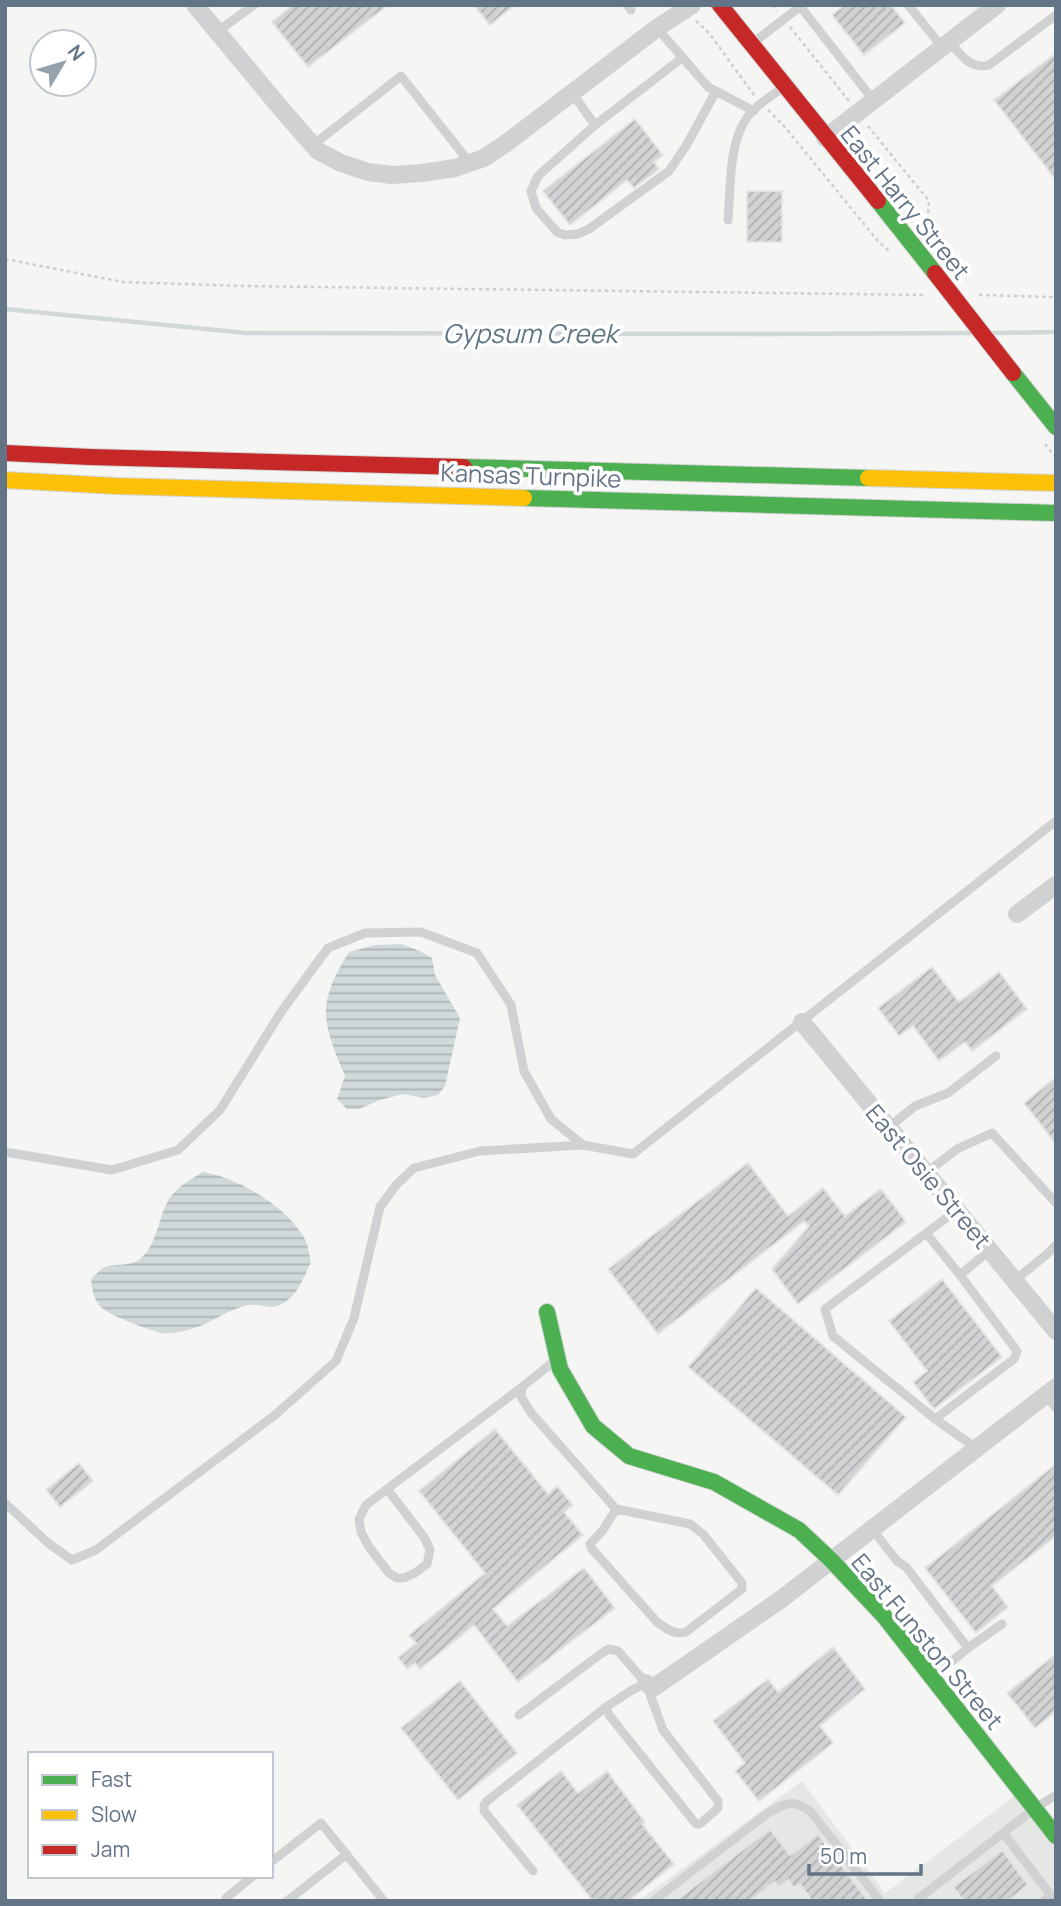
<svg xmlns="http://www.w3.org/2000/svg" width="1061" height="1906" viewBox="0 0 1061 1906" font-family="Manrope,sans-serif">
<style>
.built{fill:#e5e7e5}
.water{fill:url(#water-rules)}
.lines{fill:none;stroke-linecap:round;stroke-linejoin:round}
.stream{stroke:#d1d8da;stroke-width:4.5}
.building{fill:url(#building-hatch);stroke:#e4e4e3;stroke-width:2}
.fast-casing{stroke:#d1d3d4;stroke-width:18}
.slow-casing{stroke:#d1d3d4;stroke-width:18}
.jam-casing{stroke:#d1d3d4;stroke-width:18}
.path{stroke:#cecece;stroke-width:2.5;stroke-dasharray:3.5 3.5;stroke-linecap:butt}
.lane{stroke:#d0d1d2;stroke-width:9}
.street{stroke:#d0d1d2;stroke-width:18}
.fast{stroke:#4caf50;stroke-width:16}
.slow{stroke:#ffc107;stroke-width:16}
.jam{stroke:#c62828;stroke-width:16}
.jam-bridge-casing{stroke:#d1d3d4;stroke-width:18;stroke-linecap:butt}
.jam-bridge{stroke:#c62828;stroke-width:16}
.labels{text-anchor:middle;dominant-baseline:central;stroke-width:7;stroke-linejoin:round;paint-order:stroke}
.street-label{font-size:24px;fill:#627486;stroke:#fff}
.water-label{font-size:26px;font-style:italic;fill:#5e7783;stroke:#fff}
</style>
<defs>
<pattern id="water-rules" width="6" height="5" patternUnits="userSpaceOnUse" patternTransform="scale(1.75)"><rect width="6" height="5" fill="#d1d8da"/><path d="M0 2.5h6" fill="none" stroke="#adb4b6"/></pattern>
<pattern id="building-hatch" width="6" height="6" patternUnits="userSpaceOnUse" patternTransform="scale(1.75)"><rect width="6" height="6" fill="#d1d2d3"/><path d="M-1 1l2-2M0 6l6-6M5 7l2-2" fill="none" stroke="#adafb1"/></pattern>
</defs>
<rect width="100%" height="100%" fill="#f5f5f3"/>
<path class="built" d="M802,1781L885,1893L1021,1791L1056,1836V1901H638Z"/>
<path class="water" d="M401,944L420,951L432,958L435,975L460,1018L445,1086L438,1095L424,1098L403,1094L380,1100L359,1109H347L337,1099L345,1076C322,1021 316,1005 349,952L375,945Z
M203,1172C237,1177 285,1206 303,1236C308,1243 309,1253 311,1262C305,1275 298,1294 285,1302C271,1312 264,1303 249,1305C229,1308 213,1323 194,1328C185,1331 172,1334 162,1333C149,1330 106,1315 99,1305C93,1297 92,1288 91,1279C94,1276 99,1271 103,1268C116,1262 128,1268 140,1259C160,1242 157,1214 172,1195C180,1185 193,1178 203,1172Z"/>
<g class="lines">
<path class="stream" d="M5,309L246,333L773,334L971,333
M994,333L1056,332"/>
</g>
<path class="building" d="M293,5H388L308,67L272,22Z
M474,5H515L490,25Z
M845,5H891L905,23L864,55L832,15Z
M1056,53V180L994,100Z
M635,119L663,155L654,162L659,169L634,188L627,180L570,225L543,191Z
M747,191H782V242H747Z
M932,967L959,1002L999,972L1027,1009L972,1051L965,1042L939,1061L913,1026L899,1036L878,1008Z
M1056,1077V1144L1024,1103Z
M748,1163L788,1216L823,1188L845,1216L881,1189L906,1222L798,1304L772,1269L809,1226L804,1221L658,1334L608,1269Z
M942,1279L1002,1357L934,1409L913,1382L927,1371L889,1321Z
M756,1288L906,1417L838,1495L688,1367Z
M495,1429L548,1494L557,1486L573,1505L564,1512L583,1535L493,1609L507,1626L584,1568L615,1608L518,1682L474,1625L420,1669L415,1663L407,1669L398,1658L416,1643L409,1635L485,1573L419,1491Z
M79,1463L93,1481L60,1507L46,1490Z
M1056,1464V1536L992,1586L1008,1607L976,1633L925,1568Z
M833,1647L865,1689L820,1726L833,1743L759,1801L735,1771L745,1763L713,1721L768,1679L778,1692Z
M1056,1654V1711L1035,1728L1007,1693Z
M460,1681L517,1753L458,1800L401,1728Z
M561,1771L578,1793L607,1771L645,1822L642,1824L674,1864L628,1901H593L517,1805Z
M770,1829L790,1855L818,1834L868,1901H812L800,1884L794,1888L788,1880L779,1887L775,1882L750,1901H675Z
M1002,1850L1028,1885L1008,1901H964L953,1887Z"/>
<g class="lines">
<defs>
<path id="fast" d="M878,201L935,273
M1013,373L1056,427
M464,467L868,478
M524,498L1056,513
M547,1312L560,1369L593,1426L629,1456L714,1482L799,1530L831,1560L884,1616L1056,1836"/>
<path id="slow" d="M868,478L1056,483
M5,480L116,486L524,498"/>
<path id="jam" d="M720,5L878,201
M5,453L90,457L464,467"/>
</defs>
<use href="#fast" class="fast-casing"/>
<use href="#slow" class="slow-casing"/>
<use href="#jam" class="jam-casing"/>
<path class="path" d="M772,5L777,11
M696,21L709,33L754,95
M790,27L849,101
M768,110L784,126L877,240L889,251
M868,126L929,201L927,231
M5,259L123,282L242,286L926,295
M979,295L1056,297
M1045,444L1056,458"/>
<path class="lane" d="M627,5L631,10
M908,5L943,48
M800,6L874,101
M657,28L708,87L754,111
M218,31L254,5
M753,43L802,5
M950,43C962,55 970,70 989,65L1056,15
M572,93L595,125L682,58
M595,125L538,176L531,191L536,208L557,232L565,235L578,234L589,229L669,171L686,146L716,91
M313,145L401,76L470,163
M728,220C731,187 728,141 749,115C757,104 772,96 783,87
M888,1128L915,1106L948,1093L996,1056
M5,1152L112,1170L178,1150L220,1110L281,1012L328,948L365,933L421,932L477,953L511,1005L524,1071L551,1119L583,1145
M926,1173L957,1149L992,1133L1056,1203
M957,1210L825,1309L833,1336L935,1419L976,1448
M926,1233L960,1275L1017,1351L1014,1359L935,1419
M960,1275L990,1250
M1015,1280L1046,1255L1056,1245
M553,1362L522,1387L521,1397L532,1414L616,1509L690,1524L703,1534L742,1583V1589L686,1632C674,1635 667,1629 657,1622L592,1549L590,1544L603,1530L616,1509
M1046,1395L1056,1408
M387,1489L424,1537L430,1550L427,1564L415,1573L404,1578H397L389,1573L369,1547L361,1532L359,1519L366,1505L522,1387
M5,1503L47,1542L72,1560L96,1550L275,1415L336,1361L354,1318L380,1207L397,1184L414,1168L480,1151L583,1145L633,1154L1056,821
M872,1529L897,1561L906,1567L968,1648
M934,1676L968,1648L1002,1624
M519,1715L602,1653L609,1649L618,1651L646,1683L663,1730L718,1801V1808L700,1824H696L609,1715L606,1707L632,1690L646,1683
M1003,1833L1051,1895L1044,1901
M271,1862L321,1823L384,1901
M533,1871L484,1811V1805L487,1801L606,1707
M227,1901L226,1898L253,1876
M287,1901L347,1854
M653,1901L768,1813C786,1802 794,1799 811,1812L880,1901
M919,1901L918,1899L1034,1809L1056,1795"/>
<path class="street" d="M195,5L283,111L318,151L341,163L368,172L392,175L422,173L455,168L484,158L505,144L657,28L692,5
M825,138L997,5
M1017,914L1056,885
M802,1022L1056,1331
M646,1683L653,1688L780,1600L1056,1387"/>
<use href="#fast" class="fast"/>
<use href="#slow" class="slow"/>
<use href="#jam" class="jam"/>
<defs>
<path id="jam-bridge" d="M935,273L1013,373"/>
</defs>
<use href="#jam-bridge" class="jam-bridge-casing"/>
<use href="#jam-bridge" class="jam-bridge"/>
</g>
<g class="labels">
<g class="street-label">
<text transform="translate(906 202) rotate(51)">East Harry Street</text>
<text transform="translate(531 475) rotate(2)">Kansas Turnpike</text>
<text transform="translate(929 1176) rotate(50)">East Osie Street</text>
<text transform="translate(928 1641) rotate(50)">East Funston Street</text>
</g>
<g class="water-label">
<text x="530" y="333">Gypsum Creek</text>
</g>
</g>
<rect width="1061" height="1906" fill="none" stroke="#627486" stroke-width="14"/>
<rect x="28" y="1752" width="245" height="126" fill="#ffffff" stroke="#c0c7cf" stroke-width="2"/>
<rect x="42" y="1775" width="35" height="10" fill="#4caf50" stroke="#c0c7cf" stroke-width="2"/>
<text x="91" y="1787" font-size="21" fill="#627486">Fast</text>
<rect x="42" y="1810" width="35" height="10" fill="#ffc107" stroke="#c0c7cf" stroke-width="2"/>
<text x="91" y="1822" font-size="21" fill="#627486">Slow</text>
<rect x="42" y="1845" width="35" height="10" fill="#c62828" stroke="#c0c7cf" stroke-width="2"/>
<text x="91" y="1857" font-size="21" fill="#627486">Jam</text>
<g transform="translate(63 63) rotate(52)"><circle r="33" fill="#ffffff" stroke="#c0c7cf" stroke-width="2"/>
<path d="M0-5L12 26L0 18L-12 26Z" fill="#95a1ac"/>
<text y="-10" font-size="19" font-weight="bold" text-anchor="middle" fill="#627486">N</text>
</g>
<path d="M809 1864v10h112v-10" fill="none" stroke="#627486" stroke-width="3.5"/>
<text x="820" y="1864" font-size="21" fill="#627486" stroke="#ffffff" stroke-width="5" paint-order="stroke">50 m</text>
</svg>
